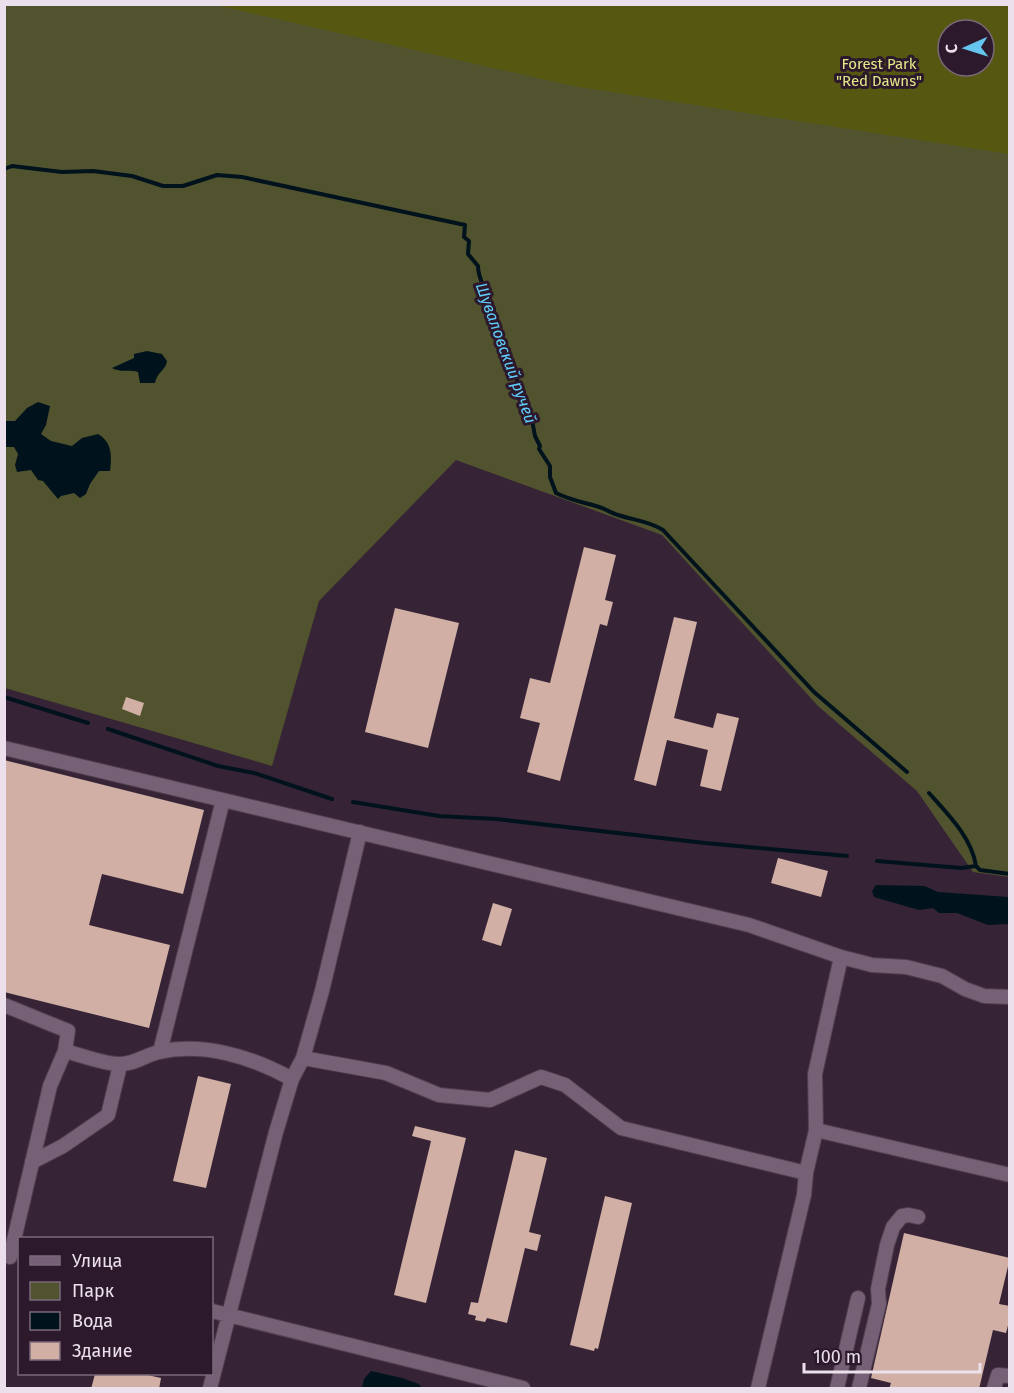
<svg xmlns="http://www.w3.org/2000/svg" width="1014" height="1393" viewBox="0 0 1014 1393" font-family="'Fira Sans',sans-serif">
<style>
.green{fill:#51532e;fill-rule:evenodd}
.forest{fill:#565811;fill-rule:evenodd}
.water{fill:#00131d}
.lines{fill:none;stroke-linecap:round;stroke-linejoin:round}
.stream{stroke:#00131d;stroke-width:4}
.building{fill:#d1afa5}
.minor-casing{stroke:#4f3f4f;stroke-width:16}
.minor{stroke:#756075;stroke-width:14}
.labels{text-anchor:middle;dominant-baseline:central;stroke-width:6;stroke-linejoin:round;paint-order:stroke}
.park-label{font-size:15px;fill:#e3e989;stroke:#2c1a2c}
.water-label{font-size:16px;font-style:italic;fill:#60cdfc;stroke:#2c1a2c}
</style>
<rect width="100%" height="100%" fill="#362436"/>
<path class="green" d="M4,5H1009V877L973,872L917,791L818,706L662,535L456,460L319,601L272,766L5,688ZM948,30H984V66H948Z"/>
<path class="forest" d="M215,5H1009V154L573,86ZM948,30H984V66H948Z"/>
<path class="water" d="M147,351L162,354L167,361C166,370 157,372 155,383H140L138,372C129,369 121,373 112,368L134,358V354Z
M38,402L50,406L46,425L41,434L51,441L72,446L82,438L98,434C112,442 112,456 110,471H99L90,484L86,494L80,498L74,493L61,496L58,499L43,481L38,480L31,470L17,472L15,465L18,454L14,447H5V421H15L27,408Z
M876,885L925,886L938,892L1009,897V926L1007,924L988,925L957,913H939L933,908L919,910L874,897L872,891Z
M371,1371L402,1378L419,1384L422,1388H362L364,1379Z"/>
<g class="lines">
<path class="stream" d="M4,169L12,166L62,172L93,171L132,176L163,186H183L217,175L242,177L465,225L464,237L469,241L468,254L478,266C478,284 490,290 489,306L494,310L493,316L498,325L497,334L510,359L527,411L532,420L535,436L540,446L539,449L550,466V477L556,493C570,500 582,502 596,506C604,508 611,513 618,515C633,520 649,521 663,530L814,692L907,772
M4,697L88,723
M108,729L218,766L254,773L332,799
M929,793C948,814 972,838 976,866
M353,802L439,816L496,819L705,843L847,856
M877,861L961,868L976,866L980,870L1010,874"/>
</g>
<path class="building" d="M584,547L616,555L605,600L613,602L607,626L600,624L560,781L527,772L540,723L520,718L530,678L550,683Z
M395,608L459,623L428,748L365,732Z
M674,617L697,622L674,718L713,728L717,713L739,718L721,791L700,786L708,750L667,740L656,786L634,780Z
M126,697L144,703L140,716L122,709Z
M4,760L204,810L183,894L102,874L89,925L170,945L149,1028L4,992Z
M778,858L828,871L821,897L771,883Z
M493,903L512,909L501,946L482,940Z
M198,1076L231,1084L206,1188L173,1181Z
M415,1126L466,1138L426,1303L394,1295L431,1141L412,1136Z
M515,1150L547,1158L529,1232L541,1235L537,1251L525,1248L507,1323L487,1318L485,1322L475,1320L476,1316L468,1314L471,1302L478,1303Z
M605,1196L632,1203L598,1349L595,1348L594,1351L570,1345Z
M904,1233L1010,1258L999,1304L1010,1306V1318L1006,1333L993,1330L979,1389H889L891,1383L871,1378Z
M95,1374H143L161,1378L159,1389H91Z"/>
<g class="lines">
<defs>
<path id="minor" d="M4,748L749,925L841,957L872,965L906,967L942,976L965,989L984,996L1010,997
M4,1005L68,1031L65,1051C81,1055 103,1064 119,1064C132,1065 146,1055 159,1052C204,1042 252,1057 292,1079
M160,1052L223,800
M303,1058L386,1073L439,1095L490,1100L541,1077L565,1085L621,1128L806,1173
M816,1130L1010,1175
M32,1162L63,1146L108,1115L120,1065
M10,1257L50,1086L65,1051
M212,1311L523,1388
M210,1388L276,1132L292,1079L303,1058L322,991L360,832
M758,1388L804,1195L806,1173L816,1130L815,1074L841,957
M837,1388L858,1298
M859,1388L879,1304L878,1289L887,1245L893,1227L902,1216L909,1215L918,1217
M994,1388L998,1375L1010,1376"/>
</defs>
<use href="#minor" class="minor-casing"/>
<use href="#minor" class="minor"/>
</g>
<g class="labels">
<g class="park-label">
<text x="879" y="64">Forest Park<tspan x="879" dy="17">"Red Dawns"</tspan></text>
</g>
<g class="water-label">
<text transform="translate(506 353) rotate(70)">Шуваловский ручей</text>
</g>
</g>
<rect width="1014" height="1393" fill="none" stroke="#ece0ec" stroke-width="12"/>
<rect x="18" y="1237" width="195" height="138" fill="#2c1a2c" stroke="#796979" stroke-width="1.5"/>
<rect x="30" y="1256" width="30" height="9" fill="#756075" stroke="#796979" stroke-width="1.5"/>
<text x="72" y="1267" font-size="18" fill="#ece0ec">Улица</text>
<rect x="30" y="1282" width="30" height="18" fill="#51532e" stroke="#796979" stroke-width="1.5"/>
<text x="72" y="1297" font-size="18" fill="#ece0ec">Парк</text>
<rect x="30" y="1312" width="30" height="18" fill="#00131d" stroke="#796979" stroke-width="1.5"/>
<text x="72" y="1327" font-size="18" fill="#ece0ec">Вода</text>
<rect x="30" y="1342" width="30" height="18" fill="#d1afa5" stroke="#796979" stroke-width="1.5"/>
<text x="72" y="1357" font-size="18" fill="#ece0ec">Здание</text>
<g transform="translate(966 48) rotate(267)"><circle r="28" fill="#2c1a2c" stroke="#796979" stroke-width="1.5"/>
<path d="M0-4.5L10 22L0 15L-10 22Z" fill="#65c5ef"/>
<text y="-9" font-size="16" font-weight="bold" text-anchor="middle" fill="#ece0ec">С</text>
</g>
<path d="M804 1363v9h176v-9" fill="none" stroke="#ece0ec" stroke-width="3"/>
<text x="813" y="1363" font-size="18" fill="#ece0ec" stroke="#2c1a2c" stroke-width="4.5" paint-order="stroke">100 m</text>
</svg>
